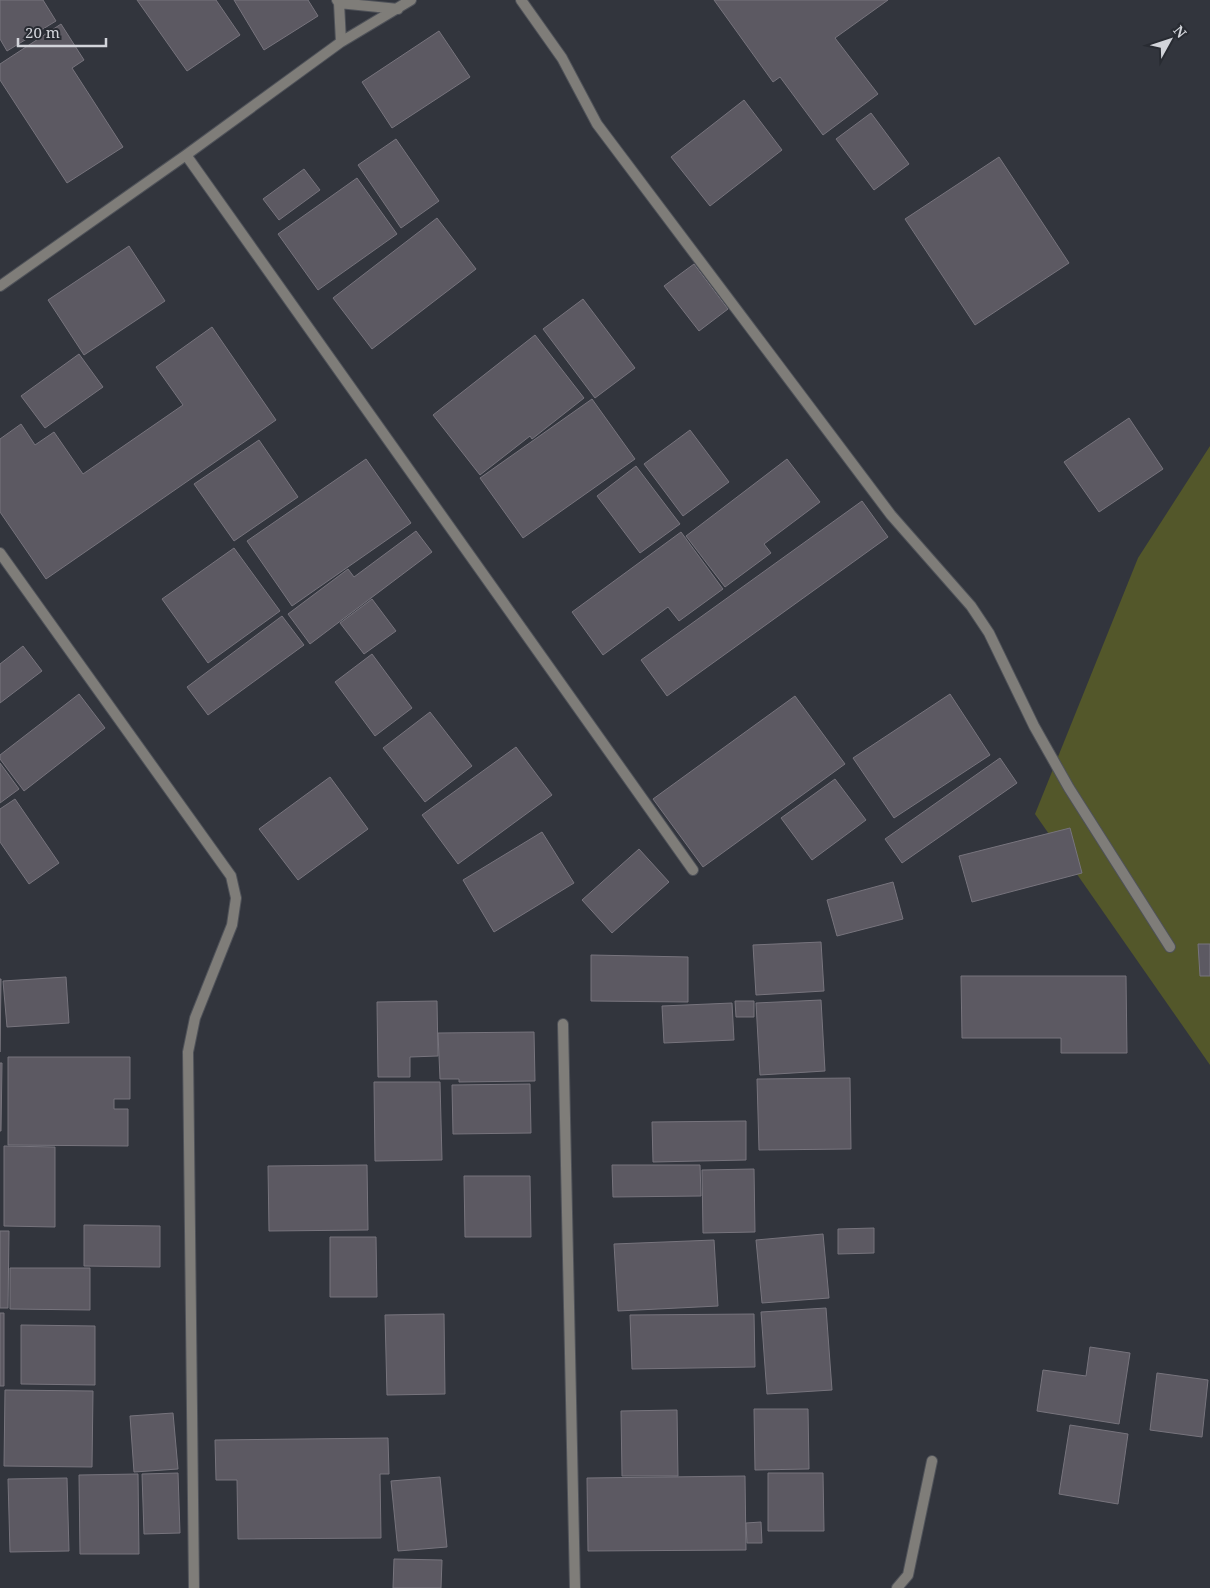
<svg xmlns="http://www.w3.org/2000/svg" width="1210" height="1588" viewBox="0 0 1210 1588" font-family="'Noto Serif',serif">
<style>
.green{fill:#53572a}
.building{fill:#5c5962;stroke:#77747d}
.lines{fill:none;stroke-linecap:round;stroke-linejoin:round}
.street-casing{stroke:#4f5259;stroke-width:12}
.street{stroke:#7f7d79;stroke-width:10}
</style>
<rect width="100%" height="100%" fill="#32353d"/>
<path class="green" d="M1210,446V1065L1035,814L1138,558Z"/>
<path class="building" d="M0,0H43L56,21L7,51L0,39Z
M137,0H216L240,35L187,71Z
M234,0H308L318,16L264,50Z
M714,0H888L835,38L878,94L823,135L780,77L773,82Z
M61,24L84,60L72,68L123,147L67,183L0,80V64Z
M439,31L470,77L392,128L362,82Z
M744,100L782,150L710,206L671,157Z
M871,113L909,164L874,190L836,139Z
M396,139L439,201L401,228L358,165Z
M999,157L1069,263L975,325L905,219Z
M304,169L320,190L279,220L263,199Z
M357,178L397,234L318,290L278,234Z
M437,218L476,269L372,349L333,298Z
M129,246L165,301L84,355L48,300Z
M694,264L728,309L699,331L664,286Z
M583,299L635,368L595,398L543,329Z
M212,327L276,420L46,579L0,512V439L21,424L35,445L54,432L83,474L183,405L156,367Z
M535,335L584,398L532,439L530,436L480,475L433,415Z
M79,354L103,387L45,428L21,396Z
M592,399L635,459L523,538L480,478Z
M1129,418L1163,469L1099,512L1064,462Z
M690,430L729,482L683,516L644,464Z
M259,440L298,497L234,541L194,484Z
M366,459L411,523L292,606L247,541Z
M787,459L820,502L764,544L771,553L725,587L686,536Z
M636,466L680,524L640,553L597,496Z
M862,501L888,537L667,696L641,660Z
M416,531L432,552L310,644L288,614L348,569L354,577Z
M681,532L723,589L679,621L668,607L603,655L572,612Z
M234,548L280,611L208,663L162,599Z
M372,599L396,631L364,654L340,623Z
M282,616L304,645L208,715L187,687Z
M23,646L42,671L0,703V664Z
M372,654L412,708L375,736L335,682Z
M79,694L105,728L24,791L0,759V755Z
M950,694L990,755L894,818L853,758Z
M795,696L845,764L703,867L653,799Z
M430,712L472,766L425,802L383,748Z
M516,747L552,795L458,864L422,815Z
M1000,758L1017,783L902,863L885,839Z
M0,763L19,789L0,803Z
M330,777L368,829L298,880L259,829Z
M835,779L866,820L812,860L781,818Z
M15,799L59,863L29,884L0,842V809Z
M1070,828L1082,873L972,902L959,856Z
M542,832L574,883L494,932L463,880Z
M639,849L669,882L612,933L582,900Z
M893,882L903,919L837,936L827,900Z
M821,942L824,991L756,995L753,945Z
M1198,944H1210V976H1200Z
M591,955L688,957V1002L591,1001Z
M961,976H1126L1127,1053H1061V1038H962Z
M66,977L69,1023L7,1027L3,981Z
M0,979H1L0,1052Z
M821,1000L825,1071L760,1075L756,1003Z
M437,1001L438,1056L410,1057V1077H378L377,1002Z
M735,1001H754V1017H736Z
M732,1003L734,1040L664,1043L662,1006Z
M534,1032L535,1081L459,1082V1079H440L438,1033Z
M8,1057H130V1099H114V1109H128V1146L8,1145Z
M0,1063H2L1,1131H0Z
M850,1078L851,1149L759,1150L757,1079Z
M374,1082H440L442,1160L375,1161Z
M530,1084L531,1133L453,1134L452,1085Z
M746,1121V1160L653,1162L652,1122Z
M4,1146L55,1147V1227L4,1226Z
M367,1165L368,1230L269,1231L268,1166Z
M612,1165H700L701,1196L613,1197Z
M754,1169L755,1232L703,1233L702,1170Z
M464,1176H530L531,1237H465Z
M84,1225L160,1226V1267L84,1266Z
M874,1228V1253L838,1254V1229Z
M0,1231H9L8,1308H0Z
M823,1234L829,1298L762,1303L756,1240Z
M330,1237H376L377,1297H330Z
M714,1240L718,1306L618,1311L614,1244Z
M10,1268H90V1310L10,1309Z
M826,1308L832,1390L767,1394L761,1312Z
M0,1313H4V1386H0Z
M444,1314L445,1394L387,1395L385,1315Z
M754,1314L755,1367L632,1369L630,1315Z
M21,1325L95,1326V1385L21,1384Z
M1090,1347L1130,1353L1119,1424L1037,1411L1043,1370L1086,1376Z
M1157,1373L1208,1380L1202,1437L1150,1430Z
M5,1390L93,1391L92,1467L4,1466Z
M754,1409H808L809,1469L755,1470Z
M677,1410L678,1476H622L621,1411Z
M173,1413L178,1469L134,1472L130,1416Z
M1070,1425L1128,1434L1118,1504L1059,1494Z
M388,1438L389,1474H380L381,1538L238,1539L237,1480H216L215,1440Z
M178,1473L180,1533L144,1534L142,1474Z
M768,1473H823L824,1531H768Z
M138,1474L139,1554H80L79,1475Z
M745,1476L746,1550L588,1551L587,1478Z
M440,1477L447,1547L398,1551L391,1481Z
M67,1478L69,1551L10,1552L8,1479Z
M761,1522L762,1543H747L746,1523Z
M394,1559L442,1560L441,1588H393Z"/>
<g class="lines">
<defs>
<path id="street" d="M337,0L339,3L341,42
M521,0L562,58L597,124L891,515L971,606L989,633L1034,726L1069,788L1170,947
M339,3L398,9
M186,155L693,870
M0,286L186,155L341,42L411,0
M0,553L231,876L236,898L232,925L195,1018L188,1052L194,1588
M563,1024L575,1588
M897,1588L908,1575L932,1461"/>
</defs>
<use href="#street" class="street-casing"/>
<use href="#street" class="street"/>
</g>
<g transform="translate(1170 40) rotate(50)" stroke="#282b32" stroke-width="4" paint-order="stroke">
<path d="M0-4L9 19L0 12L-9 19Z" fill="#d2d4da"/>
<text y="-8" font-size="14" font-weight="bold" text-anchor="middle" fill="#d2d4da">N</text>
</g>
<path d="M18 38v8h88v-8" fill="none" stroke="#d2d4da" stroke-width="2.5"/>
<text x="25" y="38" font-size="15" fill="#d2d4da" stroke="#282b32" stroke-width="4" paint-order="stroke">20 m</text>
</svg>
